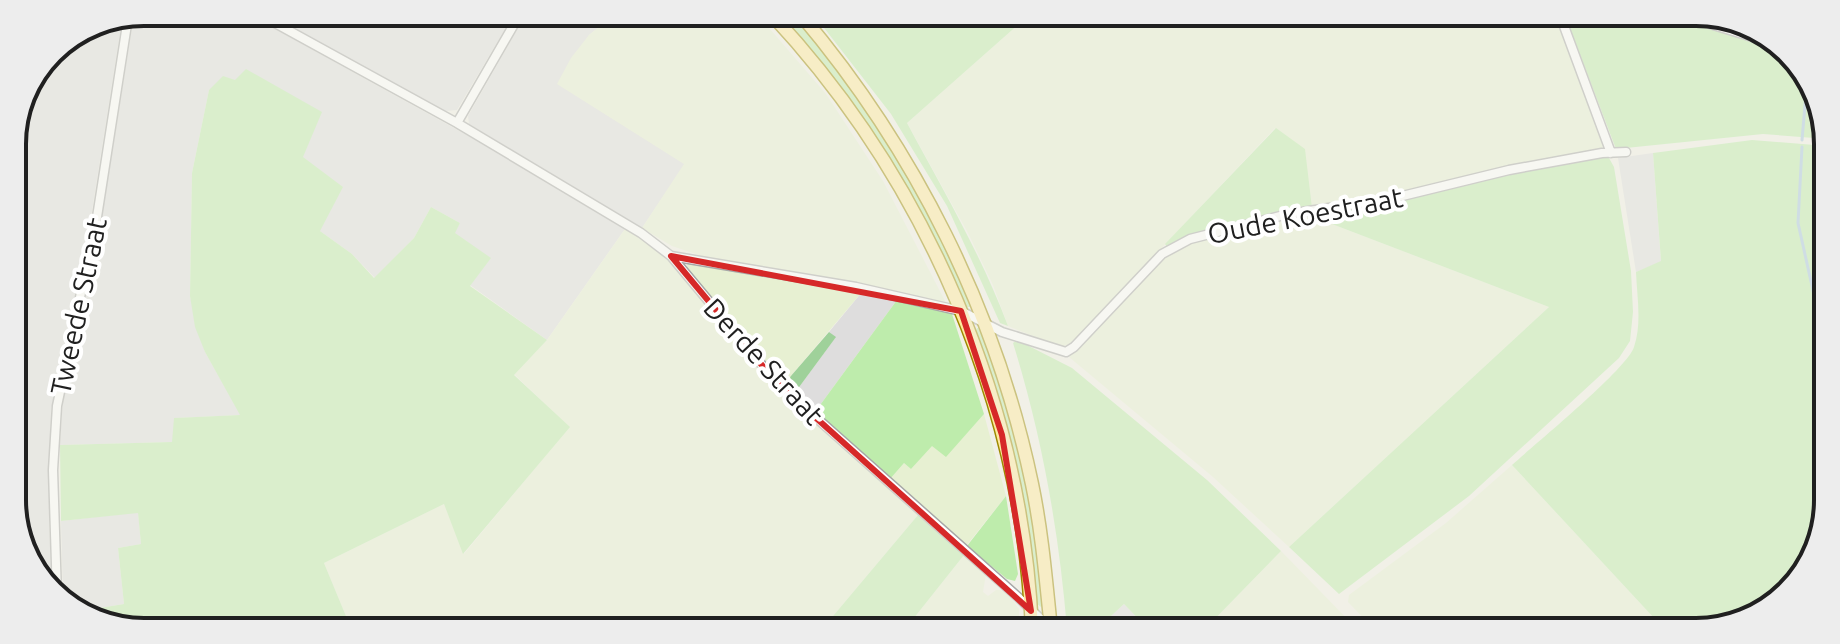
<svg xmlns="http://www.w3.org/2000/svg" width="1840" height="644" viewBox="0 0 1840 644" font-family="Ubuntu,sans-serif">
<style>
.residential{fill:#dedddd}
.farmland{fill:#e7f0d2}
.grass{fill:#beecac}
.forest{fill:#9fd19a}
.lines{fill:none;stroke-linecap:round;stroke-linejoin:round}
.stream{stroke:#a6c6df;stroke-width:3}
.minor-casing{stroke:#a7a7a7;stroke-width:11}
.primary-casing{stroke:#9d8a00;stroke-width:15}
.minor{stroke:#fff;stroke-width:8}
.primary{stroke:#fee99e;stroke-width:12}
.marked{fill:none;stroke:#d62828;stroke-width:6;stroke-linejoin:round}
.labels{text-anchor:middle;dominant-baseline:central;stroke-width:8;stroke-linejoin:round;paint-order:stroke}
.street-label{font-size:28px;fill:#202020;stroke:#fff}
.rim{fill:none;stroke:#202020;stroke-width:4}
</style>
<rect width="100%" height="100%" fill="#f1f0e7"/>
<path class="residential" d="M144,12H244L546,179L625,229L547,340L470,285L454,233L460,223L431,207L414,238L375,278L352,254L320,231L303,157L235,80L209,90L192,173L190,296L205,352L241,415L175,418L173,442L60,445L63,398L102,216L134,16Z
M264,13L514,14L457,110L445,111Z
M526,14H615L589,35L558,84L685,164L642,228L469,124L468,116Z
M122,20L91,217L51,410L49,524L52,588L47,589L14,525L12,135L57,45Z
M1653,153L1661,262L1636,272L1618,158Z
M862,292L897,300L815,412L794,394L835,338L829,332Z
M138,512L141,544L118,548L124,604L81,611L63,599L61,521Z
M1124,604L1148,629H1097Z"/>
<path class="farmland" d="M615,14L758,15L826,94L883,181L945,301H928L843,280L705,257L672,246L642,228L684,164L557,84L571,58L589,35Z
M1028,16L1558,18L1605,143L1601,149L1524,164L1399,195L1312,208L1275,128L1072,343L1061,347L1008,326L993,285L968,233L907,123Z
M1311,216L1549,307L1289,547L1213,477L1069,357L1157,264L1176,250L1192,242L1240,229Z
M625,229L659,250L777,389L918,515L823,628L350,626L324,563L444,504L464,554L569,427L514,374L547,340Z
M694,262L862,292L784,384L686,269L688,263Z
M984,414L1006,496L966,546L890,479L904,463L911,469L932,445L946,456Z
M1512,465L1667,632L1375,630L1348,602L1349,595L1446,523Z
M1281,551L1358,630H1204Z
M964,555L986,574L983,592L988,596L996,590H1000L1008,594L1019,609V629L906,628Z"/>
<path class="grass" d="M779,15H791L800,24C852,88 898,154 937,227C950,252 961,279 973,304L971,307H965C918,199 857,103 779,15Z
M814,15L1028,16L907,123C943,190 981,254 1008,326L1000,323L947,206L891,114Z
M1566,18L1679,19L1788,52L1795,57L1827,127V139L1763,134L1616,149Z
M246,69L322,112L303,157L343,187L320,231L352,254L374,278L414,238L431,207L460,223L455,233L491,258L470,286L547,340L514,375L570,427L463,554L444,504L324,563L348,621L341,626L102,625L81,611L124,604L118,548L141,544L138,513L61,521L60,445L172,442L174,418L240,415L205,352L195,327L190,296L192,173L209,90L223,76L235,80Z
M1276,128L1305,149L1312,208C1263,217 1211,223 1167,247L1165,244Z
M1752,140L1827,146L1821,542L1777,604L1704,632H1667L1512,465C1535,444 1627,369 1634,347C1642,323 1637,297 1636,272L1661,261L1653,153Z
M1603,157L1609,158L1614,167L1631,271L1633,312L1630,341L1619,358L1469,496L1339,594L1289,547L1549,307L1311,216L1393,203L1525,171Z
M897,300L952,314L984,414L946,457L932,446L911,469L904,463L890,479L815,412Z
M977,328L982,329L1010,413L1033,514L1043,605L1041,607L1036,603L975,333Z
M1017,340L1072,368L1207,480L1281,551L1204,630L1148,629L1124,604L1097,629H1067C1059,532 1042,436 1013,343Z
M1006,496L1018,574L1015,581L1007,579L967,546Z
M918,515L964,555L906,628H823Z"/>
<path class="forest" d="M829,332L836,337L794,394L784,384Z"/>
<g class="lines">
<path class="stream" d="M1802,140L1807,82
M1802,147L1798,223L1824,340"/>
<defs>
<path id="minor" d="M255,12L457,123L641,233L671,256L776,382L1019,598L1050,628
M1561,18L1611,153
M1694,19L1775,44
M457,123L520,14
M671,256L856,287L961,311L1002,332L1066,352L1074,347L1162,254L1190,239L1288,214L1390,199L1509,170L1602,153L1626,152
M57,595L53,470L57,406L97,217L128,18"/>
<path id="primary" d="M772,15C926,180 1022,403 1032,629
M801,15C915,150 996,311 1032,484C1042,532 1046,581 1051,629"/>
</defs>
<use href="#minor" class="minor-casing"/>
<use href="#primary" class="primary-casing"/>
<use href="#minor" class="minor"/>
<use href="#primary" class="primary"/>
</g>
<path d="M0 0H1840V644H0ZM671,256L961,311L1002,435L1031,611L776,382Z" fill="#f1f0e7" fill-opacity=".55" fill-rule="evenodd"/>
<path class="marked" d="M671,256L961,311L1002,435L1031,611L776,382Z"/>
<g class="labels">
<g class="street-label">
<text transform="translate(1305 215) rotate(-11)">Oude Koestraat</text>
<text transform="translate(78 306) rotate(-78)">Tweede Straat</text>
<text transform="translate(764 361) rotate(47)">Derde Straat</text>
</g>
</g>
<path d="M0 0H1840V644H0ZM144 26H1696A118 118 0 0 1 1814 144V500A118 118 0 0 1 1696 618H144A118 118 0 0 1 26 500V144A118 118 0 0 1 144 26Z" fill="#ededed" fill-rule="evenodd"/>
<path class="rim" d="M144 26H1696A118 118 0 0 1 1814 144V500A118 118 0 0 1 1696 618H144A118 118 0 0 1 26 500V144A118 118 0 0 1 144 26Z"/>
</svg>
